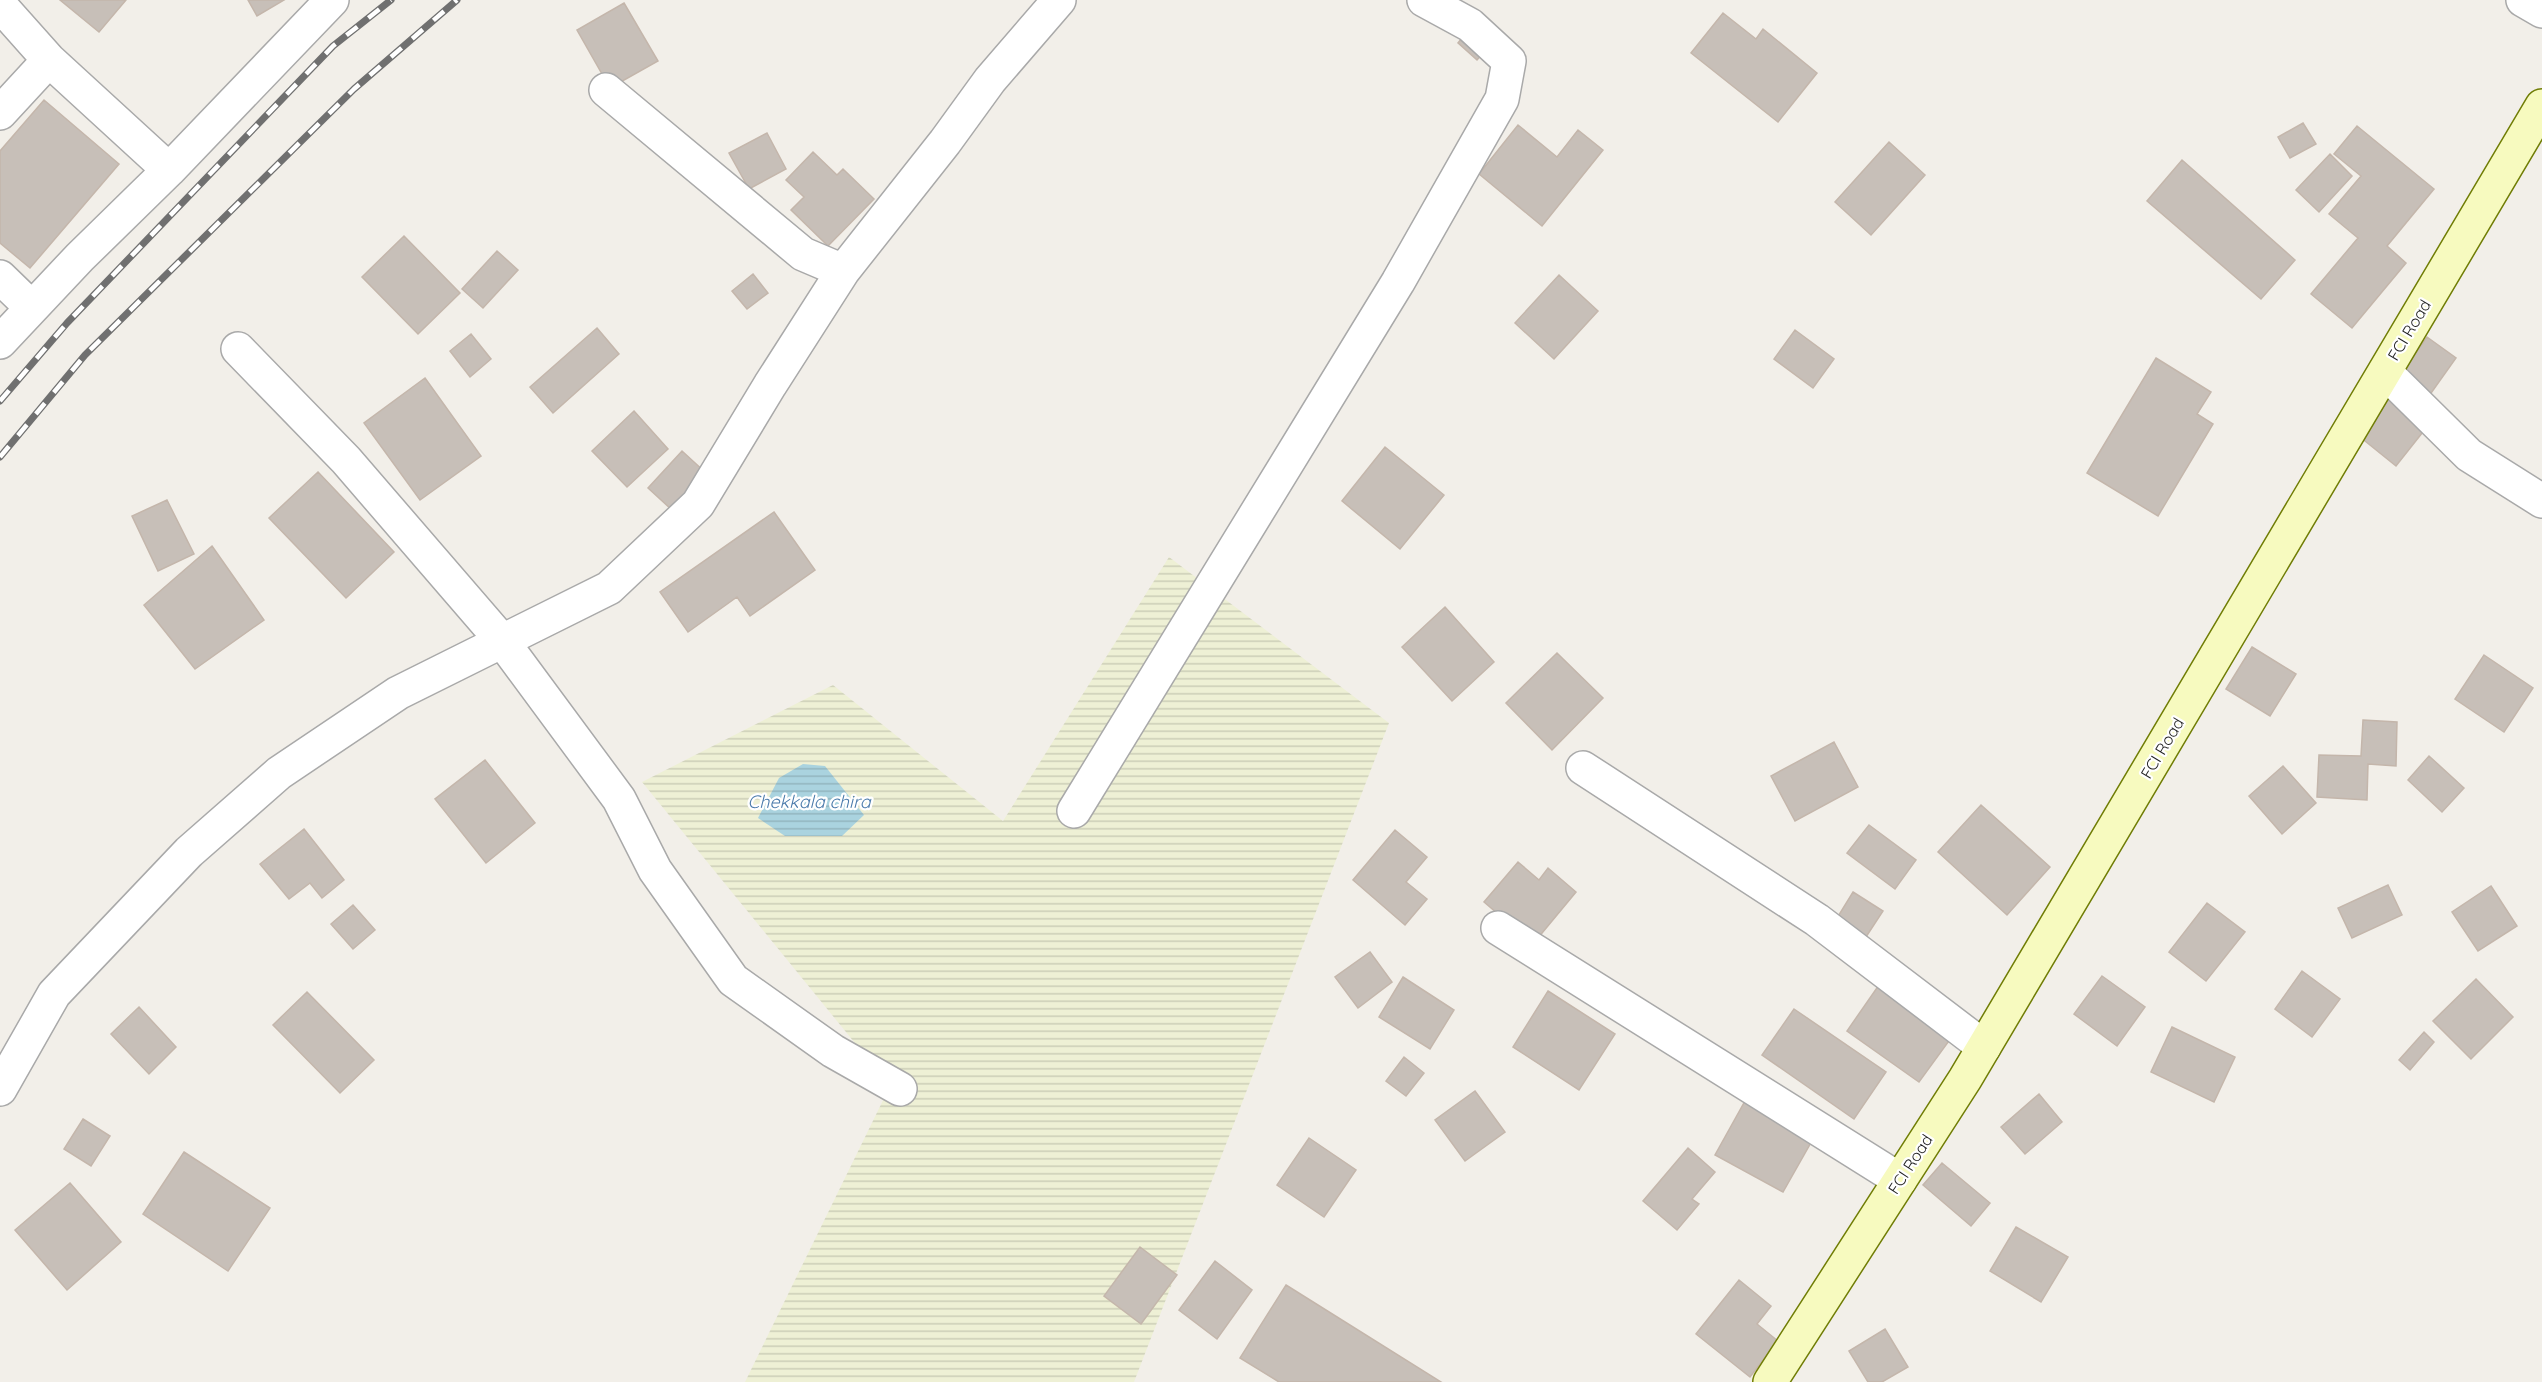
<svg xmlns="http://www.w3.org/2000/svg" width="2542" height="1382" viewBox="0 0 2542 1382" font-family="Quicksand,sans-serif">
<style>
.farmland{fill:url(#farmland-rules)}
.water{fill:url(#water-rules)}
.building{fill:#c7bfb8;stroke:#c4b6ab;stroke-width:1.5}
.lines{fill:none;stroke-linecap:round;stroke-linejoin:round}
.street-casing{stroke:#a9a9a9;stroke-width:36}
.secondary-casing{stroke:#707d05;stroke-width:36}
.street{stroke:#fff;stroke-width:33}
.secondary{stroke:#f7fabf;stroke-width:33}
.rail-casing{stroke:#707070;stroke-width:7}
.rail{stroke:#fff;stroke-width:4.5;stroke-dasharray:14;stroke-linecap:butt}
.labels{text-anchor:middle;dominant-baseline:central;stroke-width:4.5;stroke-linejoin:round;paint-order:stroke}
.street-label{font-size:16px;fill:#222;stroke:#fff}
.water-label{font-size:18px;font-style:italic;fill:#4a7aab;stroke:#fff}
</style>
<defs>
<pattern id="farmland-rules" width="6" height="5" patternUnits="userSpaceOnUse" patternTransform="scale(1.5)"><rect width="6" height="5" fill="#eef0d5"/><path d="M0 2.5h6" fill="none" stroke="#ccceb7"/></pattern>
<pattern id="water-rules" width="6" height="5" patternUnits="userSpaceOnUse" patternTransform="scale(1.5)"><rect width="6" height="5" fill="#aad3df"/><path d="M0 2.5h6" fill="none" stroke="#92b5bf"/></pattern>
</defs>
<rect width="100%" height="100%" fill="#f2efe9"/>
<path class="farmland" d="M1169,557L1389,723L1134,1382H745L890,1086L642,782L833,685L1003,821Z"/>
<path class="water" d="M803,764L825,766L864,815L842,836H785L758,818L779,778Z"/>
<path class="building" d="M60,0H126L99,32Z
M248,0H284L257,16Z
M624,3L658,61L610,88L577,30Z
M1723,13L1756,39L1763,29L1817,73L1778,122L1691,53Z
M1470,28L1490,45L1477,60L1458,43Z
M44,100L119,164L30,268L0,243V151Z
M2303,123L2316,144L2290,158L2278,137Z
M1518,125L1557,157L1578,130L1603,150L1542,226L1479,174Z
M2357,126L2434,189L2387,246L2406,263L2352,328L2311,294L2358,238L2329,214L2361,176L2334,154Z
M767,133L786,169L749,189L729,153Z
M1889,142L1925,175L1871,235L1835,202Z
M813,152L837,175L843,169L874,199L828,246L791,210L804,197L786,180Z
M2330,154L2352,176L2319,212L2296,190Z
M2182,160L2295,260L2261,299L2147,201Z
M404,236L460,293L418,334L362,277Z
M497,251L518,270L483,308L462,289Z
M753,274L768,293L747,309L732,291Z
M1559,275L1598,311L1554,359L1515,323Z
M597,328L619,354L553,413L530,387Z
M1795,330L1834,359L1813,388L1774,359Z
M471,334L491,359L470,377L450,351Z
M2427,337L2456,358L2429,396L2400,375Z
M2156,358L2211,392L2197,414L2213,424L2158,516L2087,473Z
M425,378L481,456L420,500L364,423Z
M2386,395L2426,428L2396,466L2355,433Z
M634,411L668,449L627,487L592,451Z
M1385,447L1444,495L1400,549L1342,501Z
M682,451L706,473L672,510L648,488Z
M318,472L394,552L346,598L269,518Z
M167,500L194,554L158,571L132,516Z
M774,512L815,570L750,616L737,597L688,632L660,592Z
M212,546L264,620L195,669L144,605Z
M1445,607L1494,662L1452,701L1402,647Z
M2252,647L2296,674L2270,716L2226,689Z
M1557,653L1603,698L1552,750L1506,703Z
M2484,655L2533,688L2504,732L2455,699Z
M2363,720L2397,722L2396,766L2368,764L2367,800L2317,797L2319,755L2361,756Z
M1834,742L1858,787L1795,821L1771,776Z
M2429,756L2464,788L2442,812L2408,780Z
M485,760L535,823L486,863L435,799Z
M2283,766L2316,803L2282,834L2249,796Z
M1981,805L2050,867L2007,915L1938,852Z
M1869,825L1916,860L1895,889L1847,853Z
M304,829L344,880L322,898L310,883L289,899L260,864Z
M1395,830L1427,857L1406,882L1427,899L1405,925L1353,880Z
M1518,862L1539,880L1548,868L1576,892L1533,944L1484,902Z
M2388,885L2402,915L2352,938L2338,908Z
M2491,886L2517,926L2478,951L2452,912Z
M1853,892L1883,911L1866,937L1837,918Z
M2207,903L2245,932L2206,981L2169,952Z
M353,905L375,930L353,949L331,924Z
M1370,952L1392,982L1358,1008L1335,977Z
M2302,971L2340,999L2312,1037L2275,1009Z
M2102,976L2145,1007L2117,1046L2074,1014Z
M1403,977L1454,1010L1430,1049L1379,1017Z
M2476,979L2513,1017L2471,1059L2433,1021Z
M1881,982L1954,1034L1919,1082L1847,1031Z
M1548,991L1615,1034L1579,1090L1513,1047Z
M307,992L374,1060L340,1093L273,1025Z
M139,1007L176,1047L149,1074L111,1034Z
M1794,1009L1886,1072L1854,1119L1762,1055Z
M2172,1027L2235,1057L2214,1102L2151,1072Z
M2424,1032L2434,1042L2410,1070L2399,1060Z
M1404,1057L1424,1073L1406,1096L1386,1081Z
M1475,1091L1505,1132L1465,1161L1435,1120Z
M2039,1094L2062,1122L2025,1154L2001,1127Z
M1745,1101L1813,1139L1783,1192L1715,1155Z
M83,1119L110,1136L91,1166L64,1149Z
M1309,1138L1356,1170L1324,1217L1277,1185Z
M1688,1148L1715,1172L1692,1199L1699,1204L1677,1230L1643,1201Z
M184,1152L270,1208L228,1271L143,1214Z
M1942,1163L1990,1203L1971,1226L1923,1185Z
M70,1183L121,1242L67,1290L15,1230Z
M2016,1227L2068,1257L2041,1302L1990,1271Z
M1140,1247L1177,1275L1141,1324L1104,1296Z
M1215,1261L1252,1290L1217,1339L1179,1310Z
M1739,1280L1771,1306L1757,1324L1778,1341L1750,1377L1696,1334Z
M1286,1285L1441,1382H1279L1240,1358Z
M1885,1329L1908,1367L1882,1382H1868L1849,1351Z"/>
<g class="lines">
<defs>
<path id="street" d="M2523,0L2542,11
M0,5L49,60L169,170
M606,90L803,254L843,271L945,142L990,80L1059,0
M0,113L49,60
M0,277L32,308
M0,342L80,257L169,170L332,0
M238,349L346,460L503,642L619,799L655,870L733,980L833,1051L900,1089
M2385,372L2469,455L2542,501
M1583,768L1817,920L1984,1047
M1074,811L1398,282L1502,99L1509,61L1470,25L1424,0
M1498,928L1900,1180
M0,1089L54,994L189,852L279,773L398,693L609,588L698,504L770,385L843,271"/>
<path id="secondary" d="M1770,1382L1965,1079L2542,106"/>
</defs>
<use href="#street" class="street-casing"/>
<use href="#secondary" class="secondary-casing"/>
<use href="#street" class="street"/>
<use href="#secondary" class="secondary"/>
<defs>
<path id="rail" d="M0,401L67,323L333,46L391,0
M0,457L85,355L354,89L457,0"/>
</defs>
<use href="#rail" class="rail-casing"/>
<use href="#rail" class="rail"/>
</g>
<g class="labels">
<g class="street-label">
<text transform="translate(2409 330) rotate(-59)">FCI Road</text>
<text transform="translate(2162 748) rotate(-59)">FCI Road</text>
<text transform="translate(1910 1164) rotate(-57)">FCI Road</text>
</g>
<g class="water-label">
<text x="809" y="801">Chekkala chira</text>
</g>
</g>
</svg>
